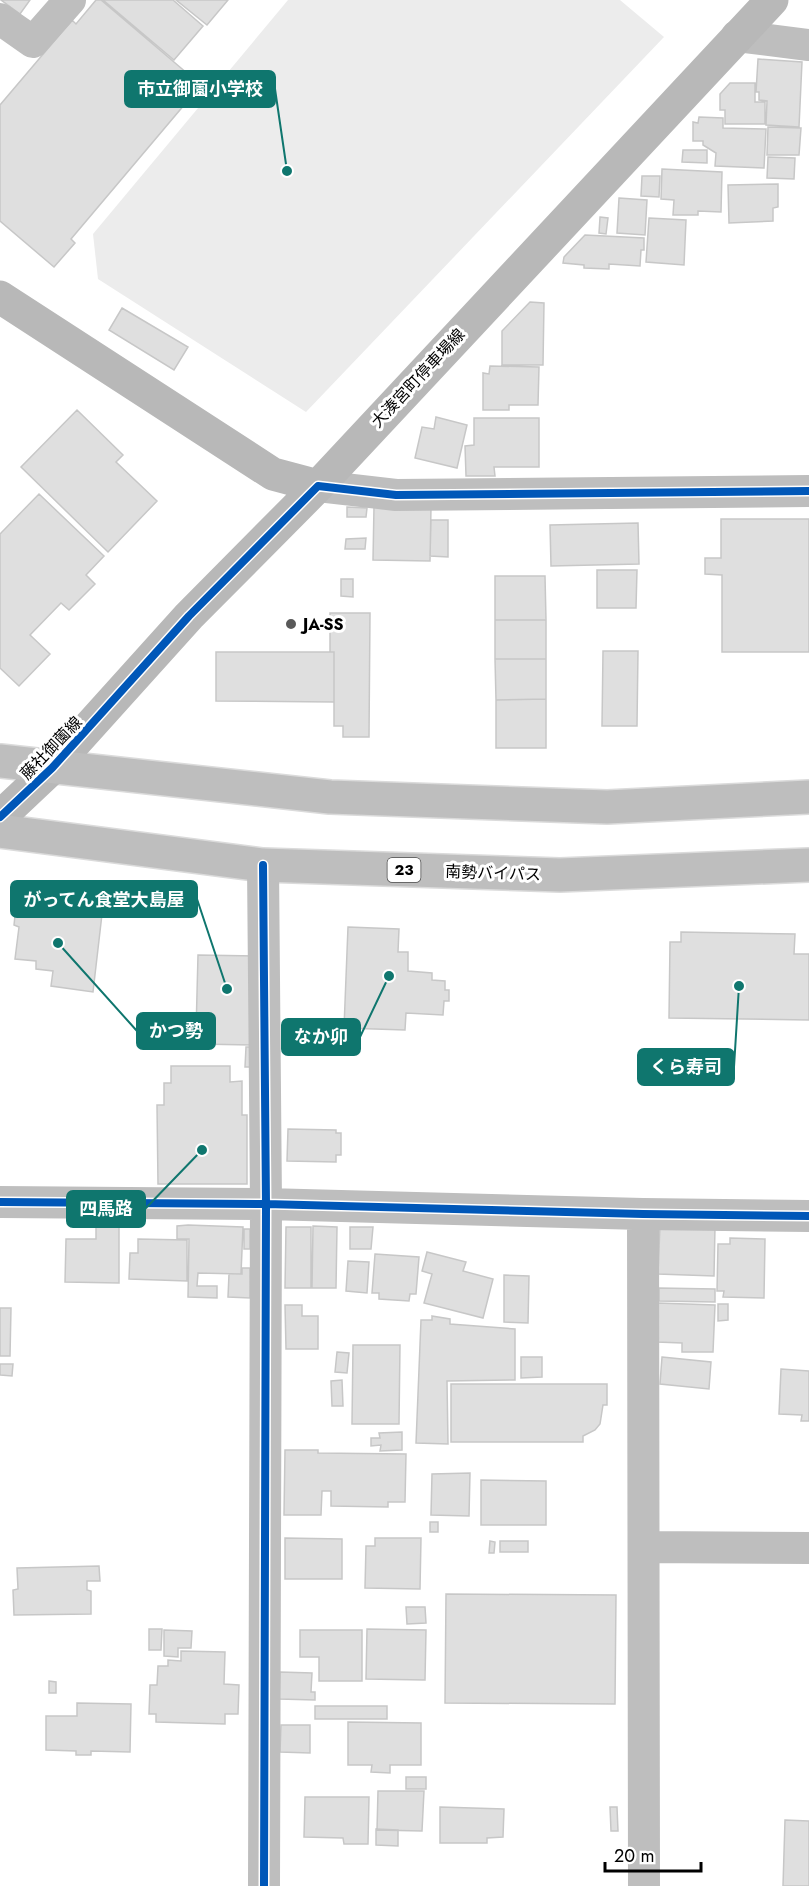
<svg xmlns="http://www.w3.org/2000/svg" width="809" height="1886" viewBox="0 0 809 1886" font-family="Jost,'Noto Sans JP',sans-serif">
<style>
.green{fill:#ececec}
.building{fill:#dfdfdf;stroke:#c7c7c7;stroke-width:1.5}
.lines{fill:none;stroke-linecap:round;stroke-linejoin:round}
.highway-casing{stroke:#dbdbdb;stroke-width:36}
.street{stroke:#bebebe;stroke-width:32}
.secondary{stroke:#b8b8b8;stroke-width:33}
.highway{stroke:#bebebe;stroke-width:33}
.cycleway-casing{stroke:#fff;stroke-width:11}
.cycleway{stroke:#0057b8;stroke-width:8}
.poi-dot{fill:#595959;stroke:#fff;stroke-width:2}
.labels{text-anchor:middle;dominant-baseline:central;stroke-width:6;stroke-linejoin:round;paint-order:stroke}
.shield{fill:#fff;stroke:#4c4c4c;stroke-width:1.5}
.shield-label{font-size:15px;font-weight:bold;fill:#000}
.street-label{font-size:16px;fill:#000;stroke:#fff}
.poi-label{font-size:16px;font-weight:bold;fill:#000;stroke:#fff;text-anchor:start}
.leader{fill:none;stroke:#0f766e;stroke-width:2}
.callout-dot{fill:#0f766e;stroke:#fff;stroke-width:2}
.callout{fill:#0f766e;stroke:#0f766e;stroke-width:2}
.callout-label{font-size:18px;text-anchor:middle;font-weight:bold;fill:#fff}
</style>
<rect width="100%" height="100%" fill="#fff"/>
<path class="green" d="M288,0H620L664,37L306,412L98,279L93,234Z"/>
<path class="building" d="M1,0H30L20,14Z
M96,0H101L201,85L71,239L75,243L54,267L0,221V105L72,20L76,24Z
M103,0H173L203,26L174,60Z
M176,0H228L207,25Z
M758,59L802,62L799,127L766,125L767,101L759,100V92H756Z
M730,83H755V102H765V124H725V110H720V94Z
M699,117L723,118V128L766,129L764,168L715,166L716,153L703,145V141H693V122L698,123Z
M768,127L801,128L799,155H767Z
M683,150H707V163L682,162Z
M768,157L795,158L794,179L767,178Z
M662,169L722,172L721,212L698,211V215H673L674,200L661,199Z
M642,176H660L659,197L641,196Z
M778,184V207L773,208V221L729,223L728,185Z
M619,198L647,200L645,235L617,233Z
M600,217L608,218L606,234L599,233Z
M649,218L686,220L684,265L646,262Z
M585,235L644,238V250H641L640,266L609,264V269L584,268V265L563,263L564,257Z
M530,302L544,303L543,365H502V331Z
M122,308L188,347L174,370L109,330Z
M490,366L539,367L538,405H509V410H483V373L489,374Z
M77,410L123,455L116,462L157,501L108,552L21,467Z
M436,417L467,425L457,468L415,458L422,427L434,429Z
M474,418H539V467H494L495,476H466L465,446L474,445Z
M39,494L104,556L86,575L95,584L69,610L61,603L30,635L50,654L19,686L0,668V534Z
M374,506L431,507L430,561L373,560Z
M347,507L367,508L366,517H347Z
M721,519H809V652H722V575L705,574V558H721Z
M431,520H448V557L430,556Z
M638,523L639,564L551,566L550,525Z
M366,538L365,549H345L346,539Z
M597,570H637L636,608H597Z
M495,576H545L546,620H495Z
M341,579H353V597L341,596Z
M330,613H370L369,737H343V726H334V652H330Z
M495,620H546V659H495Z
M603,651H638L637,726H602Z
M216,652H334V702L216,701Z
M495,659H546V699L496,700Z
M546,699V748H496V700Z
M35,889L104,897L93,992L51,986L53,971L36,969V961L15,959L19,927L14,925L17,897L33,899Z
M348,927L399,929L398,952H408V971L432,973V980L445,981V990H449V1001H444L443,1015L406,1013L405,1030L344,1028Z
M681,932L795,934L794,954H809V1020L669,1018L670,942H681Z
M198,955L258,956L251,1045L199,1044L200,1033L196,1032Z
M246,1047H254V1067H245Z
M171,1066H230V1082L242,1081V1115H247V1184H158L157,1105H164V1083H171Z
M288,1129L336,1130V1133H341V1155H336V1162L287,1161Z
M119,1225V1283L65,1282L66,1239H96V1226Z
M188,1225L243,1227L241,1274L198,1273L197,1286H217V1298L188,1297L189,1239H177V1226Z
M660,1225L715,1227L714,1276L658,1274Z
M313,1226L337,1227L336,1288H312Z
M286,1227H311V1288H285Z
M350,1227H373L371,1249H350Z
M244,1229H250V1249H244Z
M730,1238L765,1239L764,1298L723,1297L724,1291H717L718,1244H730Z
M138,1239L187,1240V1281L129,1279L130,1253H138Z
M427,1252L466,1262L463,1271L493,1279L483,1318L424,1303L432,1274L422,1271Z
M375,1254L419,1257L416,1294H410L409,1301L379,1299V1293H372Z
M348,1261L369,1262L367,1293L346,1291Z
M242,1268H250V1298L228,1297L229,1274H242Z
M504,1275L529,1276L528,1323L504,1322Z
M659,1288L715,1289V1302L659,1301Z
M657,1303L715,1305L713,1352H682V1343L657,1342Z
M718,1304H728V1320L718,1321Z
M285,1305H302V1316H318V1349H286Z
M0,1308H11L10,1356H0Z
M432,1316L450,1319V1324L515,1329V1380L447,1381L448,1444L416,1443L421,1320H432Z
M353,1345H400L399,1424H352Z
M337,1352L349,1353L347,1373L335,1372Z
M521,1357H542V1377L521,1378Z
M662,1357L711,1362L709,1389L660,1384Z
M0,1364H13L12,1376L0,1375Z
M781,1369L809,1371V1421H801L802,1415L779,1414Z
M342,1380L343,1406H332L331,1381Z
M451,1384H607V1405H603L600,1424L595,1430L583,1436V1442H451Z
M402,1432V1450L380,1451L381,1445L371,1446V1438H380L379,1433Z
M285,1450H318V1453L406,1454L405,1502H388V1507L331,1506V1491H322L321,1515H284Z
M470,1473L469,1516L431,1515L432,1474Z
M481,1480L546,1481V1525H481Z
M430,1522H438V1532H430Z
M285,1538L342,1539V1579H285Z
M375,1538H421L420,1589L365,1588L366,1546H375Z
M490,1541L495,1542L494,1553H489Z
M500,1541H528V1552H500Z
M99,1566L100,1581H87V1590L91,1591V1614L14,1615L13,1590L18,1589L17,1568Z
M446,1594L616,1595L615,1704L445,1703Z
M406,1607H425L426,1623L407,1624Z
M149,1629H162L161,1650H149Z
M367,1629L426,1630L425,1680L366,1679Z
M164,1630L192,1631L191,1648H178V1657L164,1656Z
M300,1630H362V1681H319V1657H300Z
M181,1651L225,1652L224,1684L239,1685L238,1714H225V1724L156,1722V1714H149L150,1685H157L158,1666H168V1660L181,1661Z
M280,1672L312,1673L311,1692H315V1700L279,1699Z
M49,1681L56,1682V1693H49Z
M77,1703L131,1704L130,1752L91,1751V1755H76V1751L46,1750V1716H77Z
M315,1706H387V1719H315Z
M348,1722L421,1723V1765H390V1773L371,1772L372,1765H348Z
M281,1725H310V1753L280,1752Z
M406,1777H426V1789H406Z
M378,1791H424L422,1831L377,1830Z
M305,1797H369L368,1844H344L343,1838L304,1837Z
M440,1807L504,1809L503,1837L487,1838V1843H440Z
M610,1807H617L618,1831H611Z
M785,1820L809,1821V1886H783Z
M376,1829L398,1830V1846L376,1845Z"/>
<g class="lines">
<defs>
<path id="highway" d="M0,761L330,797L607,807L809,797
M0,831L263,865L560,875L809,865"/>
</defs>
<use href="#highway" class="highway-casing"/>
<path class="street" d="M0,19L33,42L70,0
M737,36L809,45
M318,486L396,495L809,491
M263,865L266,1204L264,1886
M0,1202L266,1204L643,1214L809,1216
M643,1214L644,1886
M644,1547L809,1548"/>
<path class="secondary" d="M0,297L273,474L318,486L772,0
M0,817L52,768L189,616L318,486"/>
<use href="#highway" class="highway"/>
<defs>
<path id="cycleway" d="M0,817L52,768L189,616L318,486L396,495L809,491
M263,865L266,1204L264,1886
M0,1202L266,1204L643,1214L809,1216"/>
</defs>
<use href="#cycleway" class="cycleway-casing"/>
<use href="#cycleway" class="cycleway"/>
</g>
<circle class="poi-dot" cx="291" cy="624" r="6"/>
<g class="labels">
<rect class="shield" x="387.5" y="858" width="33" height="24" rx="4.5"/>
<g class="shield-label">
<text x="404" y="870">23</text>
</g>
<g class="street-label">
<text transform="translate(418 378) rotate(-47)">大湊宮町停車場線</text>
<text transform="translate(51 748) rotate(-46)">藤社御薗線</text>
<text transform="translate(493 873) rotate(2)">南勢バイパス</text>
</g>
<g class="poi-label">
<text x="303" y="624">JA-SS</text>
</g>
</g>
<path class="leader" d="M287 171L275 89M227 989L197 899M58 943L137 1031M389 976L360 1037M739 986L734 1067M202 1150L145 1209"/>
<g class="callout-dot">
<circle cx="287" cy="171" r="6"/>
<circle cx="227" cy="989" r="6"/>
<circle cx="58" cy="943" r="6"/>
<circle cx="389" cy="976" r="6"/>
<circle cx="739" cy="986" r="6"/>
<circle cx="202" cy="1150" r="6"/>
</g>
<g class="callout">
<rect x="125" y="71" width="150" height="36" rx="6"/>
<rect x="11" y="881" width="186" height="36" rx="6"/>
<rect x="137" y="1013" width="78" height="36" rx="6"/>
<rect x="282" y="1019" width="78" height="36" rx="6"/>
<rect x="638" y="1049" width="96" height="36" rx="6"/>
<rect x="67" y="1191" width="78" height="36" rx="6"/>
</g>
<g class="callout-label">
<text x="200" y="95">市立御薗小学校</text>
<text x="104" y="906">がってん食堂大島屋</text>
<text x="176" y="1037">かつ勢</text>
<text x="321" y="1043">なか卯</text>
<text x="686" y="1073">くら寿司</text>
<text x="106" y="1215">四馬路</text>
</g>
<path d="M605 1862v9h96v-9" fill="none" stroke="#000000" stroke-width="3"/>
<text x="614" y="1862" font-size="18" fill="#000000" stroke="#ffffff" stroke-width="4.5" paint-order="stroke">20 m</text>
</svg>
